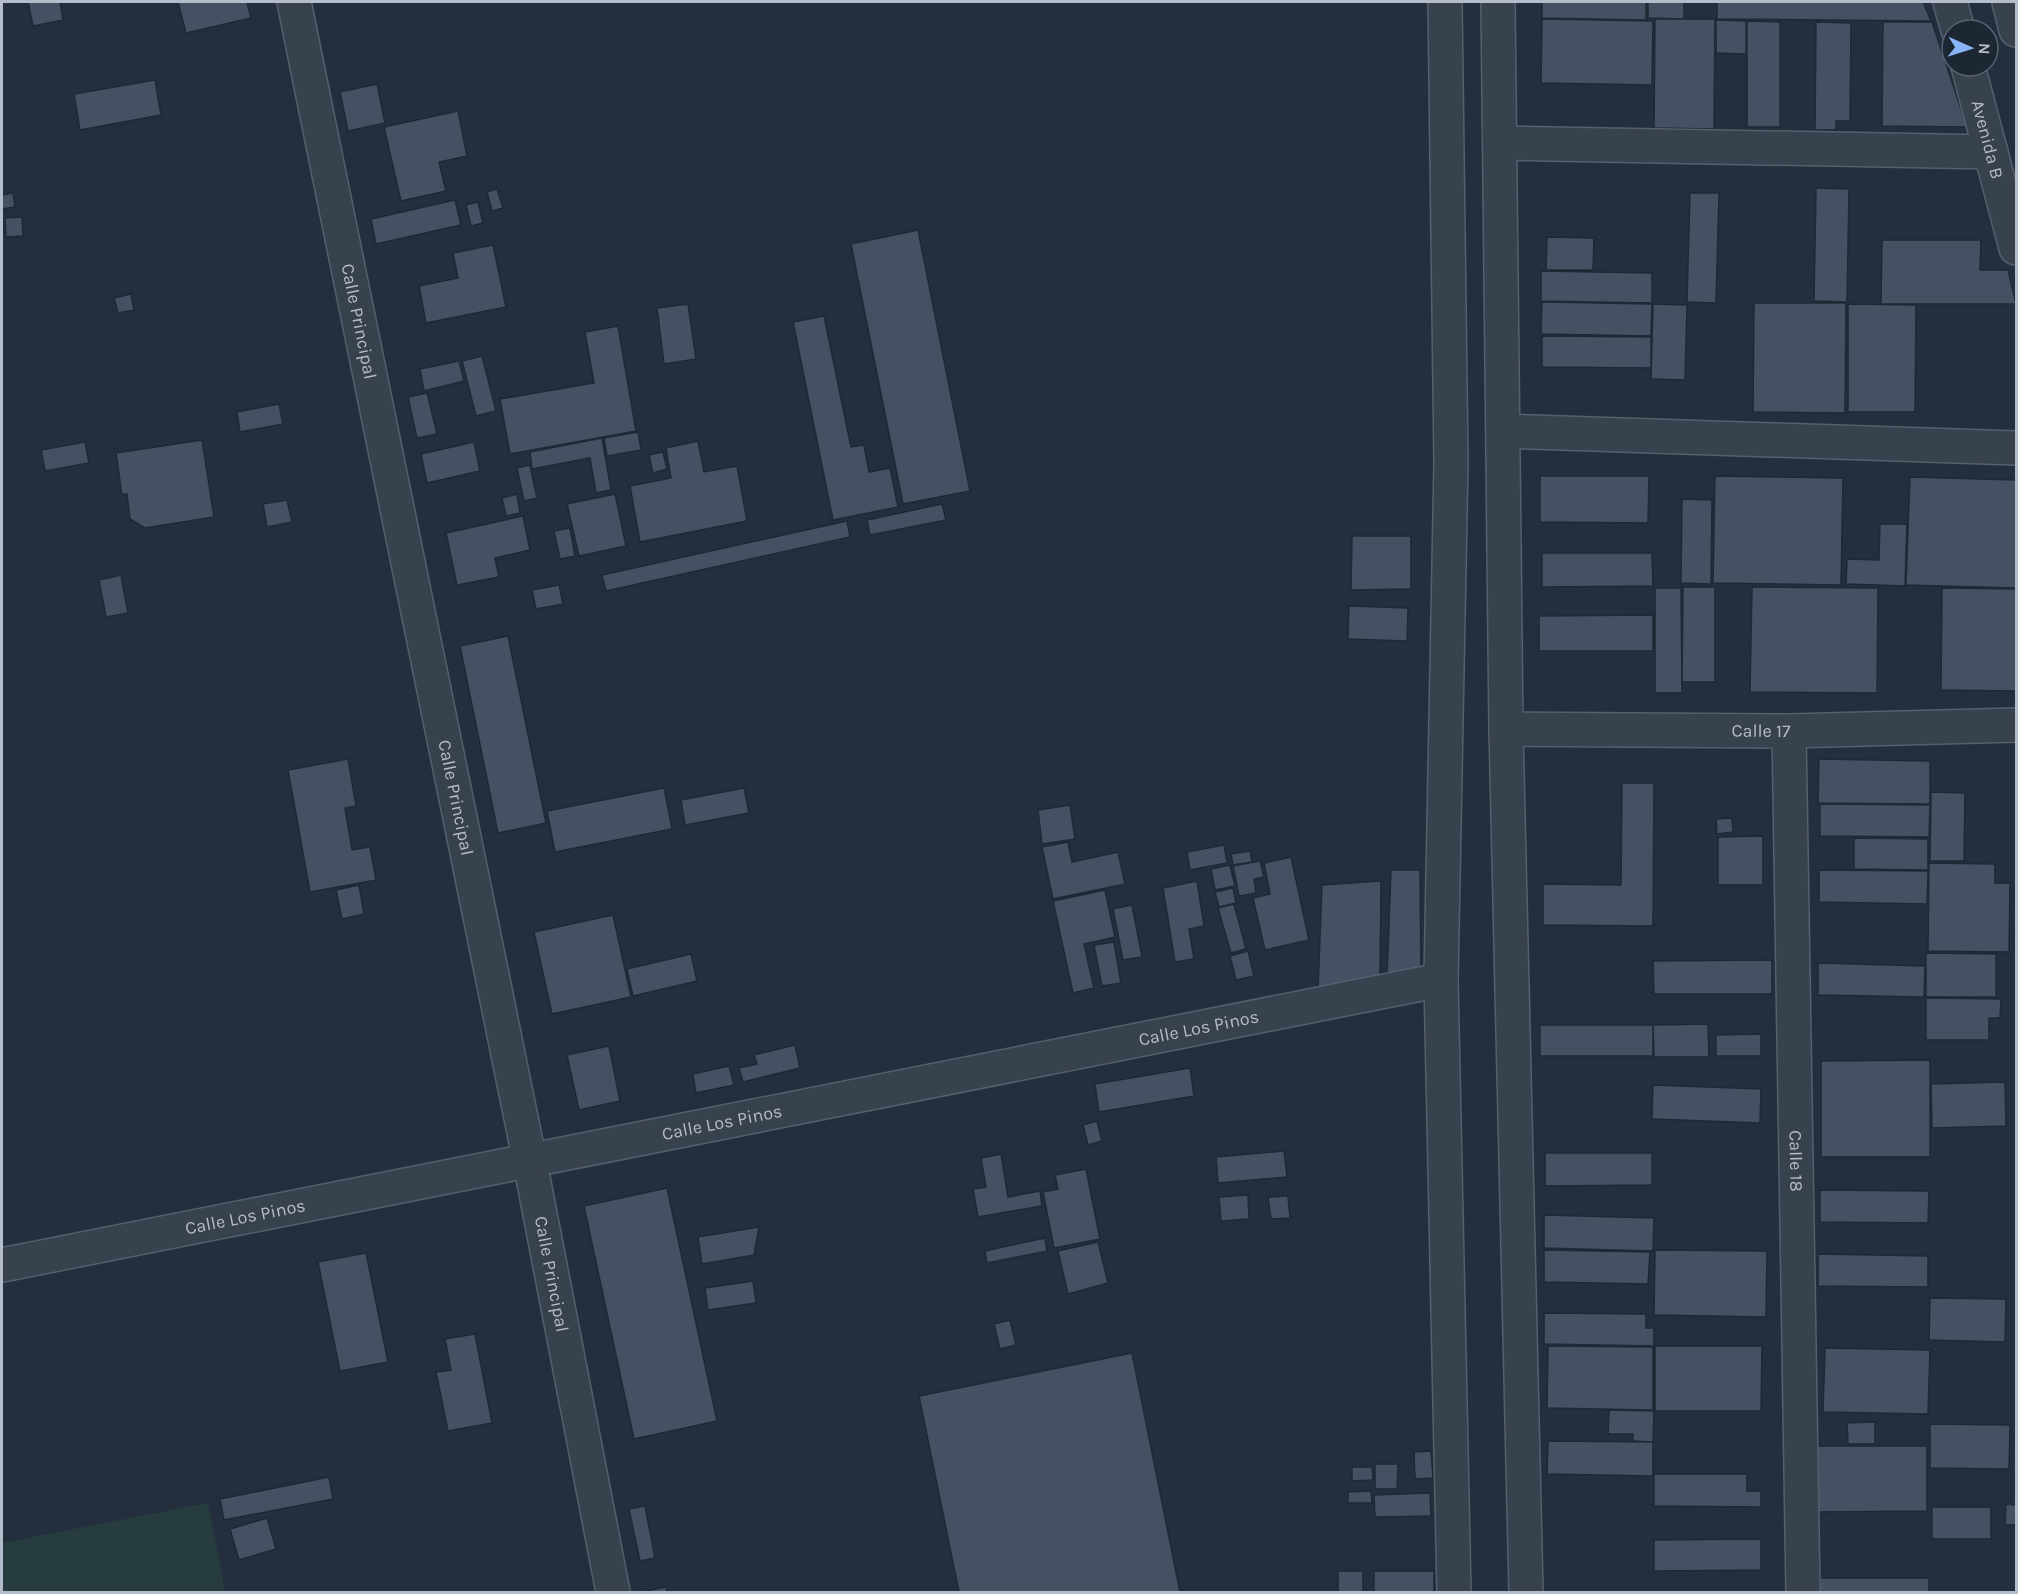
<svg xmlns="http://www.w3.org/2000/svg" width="2018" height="1594" viewBox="0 0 2018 1594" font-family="Karla,sans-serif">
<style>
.green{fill:#263c3f}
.building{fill:#455162;stroke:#1f2835;stroke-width:1.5}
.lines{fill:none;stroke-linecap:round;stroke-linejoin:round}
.minor-casing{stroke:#565f6c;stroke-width:36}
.minor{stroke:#38414e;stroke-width:33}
.labels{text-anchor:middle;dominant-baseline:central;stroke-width:5;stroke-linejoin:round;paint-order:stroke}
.street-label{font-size:18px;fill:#b4bcc9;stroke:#1d2633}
</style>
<rect width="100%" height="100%" fill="#242f3e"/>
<path class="green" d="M208,1503L225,1592H2V1543Z"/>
<path class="building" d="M28,2H60L63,20L33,26Z
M178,2H247L251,18L186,33Z
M1542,2H1646V20L1542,18Z
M1648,2H1684V19L1648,18Z
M1717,2H1923L1931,21L1717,19Z
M1542,19L1653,21L1652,85L1541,83Z
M1655,19H1715L1714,129L1654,128Z
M1716,20L1746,21V54L1716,53Z
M1747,21L1780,22V127H1747Z
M1816,22L1851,23L1850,121H1836V130H1815Z
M1883,22H1932L1967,127L1882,126Z
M155,80L161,115L80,130L74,94Z
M377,84L385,123L348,131L340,92Z
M458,111L467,156L439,162L446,191L401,201L384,127Z
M1816,188L1849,189L1847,302L1814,301Z
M497,189L503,208L492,211L487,192Z
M13,193L15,207L2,209V195Z
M1690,193H1719L1716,303L1687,302Z
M455,200L461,225L376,244L371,219Z
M478,202L483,223L471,226L466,205Z
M22,217L23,236L6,237L5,218Z
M918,230L970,491L903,504L851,244Z
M1547,237L1594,238L1593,270H1546Z
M1882,240H1981L1980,270H2008L2016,304H1881Z
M493,245L506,307L426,323L419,286L458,278L453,253Z
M1541,271L1652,273V303L1541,301Z
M131,294L134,310L118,313L114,298Z
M1542,302L1652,304L1651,336L1541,334Z
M1754,303H1846L1845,413L1753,412Z
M688,304L696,359L664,364L657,308Z
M1653,304L1687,305L1685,380L1651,379Z
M1848,304L1916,305L1915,412H1848Z
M824,316L851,447L864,445L869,472L890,468L898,507L833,520L793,322Z
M618,326L636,431L510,454L500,399L594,383L585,332Z
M1542,336L1651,337V368L1542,367Z
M482,356L496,411L476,416L462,361Z
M459,361L464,381L424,391L420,369Z
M427,393L437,434L417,438L408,397Z
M279,404L283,424L240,432L237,412Z
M638,432L641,450L607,456L604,438Z
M602,438L611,490L596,493L590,458L532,469L530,452Z
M202,440L214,517L145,528L130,519L127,494L122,495L116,453Z
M698,441L704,472L737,466L747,521L640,542L630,486L671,478L666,448Z
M85,442L89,463L45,471L41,450Z
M474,442L480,471L427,483L421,454Z
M663,452L667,469L653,473L649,455Z
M530,465L537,498L524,501L517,468Z
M1540,476H1649L1648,523L1540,522Z
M1715,476L1843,478L1841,585L1713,583Z
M1910,477L2016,480V588L1906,585Z
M517,494L520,513L506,516L502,498Z
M615,494L626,546L579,556L567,504Z
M1682,499L1712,500L1711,584L1681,583Z
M287,500L292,522L267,527L263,504Z
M942,504L946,520L870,535L867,520Z
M523,516L530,550L495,558L499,577L457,585L446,533Z
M847,521L850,537L606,591L602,575Z
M1880,524H1907L1905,586L1846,584L1847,559L1879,560Z
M570,528L575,556L560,559L554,531Z
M1352,536H1411V589L1351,590Z
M1542,553H1652L1653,586L1542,587Z
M121,575L128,613L106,617L99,580Z
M559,585L563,604L536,609L532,590Z
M1683,587H1715V682H1682Z
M1752,587L1878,588L1877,693L1750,692Z
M1655,588H1681L1682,693H1655Z
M1942,588L2016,589V691L1941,690Z
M1349,606L1408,608L1407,641L1348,639Z
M1653,615V651H1539V616Z
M508,636L546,823L498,833L460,646Z
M348,759L356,806L345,808L352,850L370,847L376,880L310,892L288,770Z
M1819,759L1930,761V804L1818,803Z
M1622,783H1654L1653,926L1543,925V884L1621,885Z
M664,788L672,829L555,852L547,811Z
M744,788L749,813L685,825L681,800Z
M1931,792L1965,793L1964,861H1930Z
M1820,804L1930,805L1929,837L1820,836Z
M1070,805L1075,839L1042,844L1038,810Z
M1732,818L1733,832L1717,834L1716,819Z
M1763,836V885H1718V837Z
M1854,838L1928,839V870L1854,869Z
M1068,842L1072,862L1118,852L1125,884L1053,899L1042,847Z
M1224,845L1227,863L1190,870L1187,852Z
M1250,851L1252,862L1233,865L1231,854Z
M1291,857L1309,940L1265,950L1253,898L1270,894L1264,863Z
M1260,861L1264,877L1254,879L1256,893L1239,896L1233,866Z
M1929,863L1995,864V883H2010L2009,952L1928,951Z
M1230,865L1235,886L1215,890L1211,869Z
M1391,870H1420L1421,975L1387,976Z
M1819,870L1928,871L1927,904L1819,902Z
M1197,881L1204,926L1189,929L1194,959L1175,962L1163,888Z
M1381,881L1380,979L1318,989L1322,885Z
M359,885L364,914L342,919L336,890Z
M1233,888L1236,903L1219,907L1215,892Z
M1105,890L1115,937L1084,944L1094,988L1073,993L1053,901Z
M1234,904L1246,949L1231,953L1218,908Z
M1132,905L1142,957L1123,960L1113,909Z
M613,915L631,997L552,1014L534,932Z
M1114,942L1121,983L1102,986L1094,945Z
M1248,951L1254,976L1236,980L1230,956Z
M1926,953L1996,954V997H1926Z
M691,954L697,981L633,996L627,969Z
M1772,960V994H1654L1653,961Z
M1818,963L1925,966L1924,997L1818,995Z
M1926,998L2001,999L2000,1018H1989V1040H1926Z
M1708,1024L1709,1057H1654L1653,1025Z
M1540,1025H1653V1056H1540Z
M1761,1034V1056H1716V1035Z
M795,1045L800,1068L743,1082L739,1068L757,1064L754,1055Z
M609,1046L620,1101L579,1110L567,1055Z
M1930,1060V1157H1821V1061Z
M729,1066L734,1085L696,1093L693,1074Z
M1190,1068L1194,1096L1099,1112L1095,1084Z
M2005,1082L2006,1126L1932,1128L1931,1084Z
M1653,1085L1761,1089L1760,1123L1652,1119Z
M1097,1121L1102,1141L1088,1145L1083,1125Z
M1284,1151L1287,1177L1218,1183L1216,1157Z
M1545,1153H1652V1185L1545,1186Z
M1001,1154L1008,1197L1040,1191L1042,1206L978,1217L973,1189L986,1187L981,1158Z
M1086,1169L1100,1239L1054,1248L1043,1192L1058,1189L1055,1175Z
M667,1188L717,1421L634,1439L584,1206Z
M1820,1190L1929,1191L1928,1223L1820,1222Z
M1248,1195L1249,1219L1221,1221L1219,1197Z
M1288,1196L1290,1218L1271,1219L1268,1197Z
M1544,1215L1654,1218L1653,1251L1544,1248Z
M759,1227L754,1255L702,1264L698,1237Z
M1045,1238L1047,1251L987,1263L985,1251Z
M1098,1242L1108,1283L1068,1294L1058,1251Z
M1544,1250L1650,1252L1648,1284L1544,1282Z
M1655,1250L1767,1251L1766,1317L1654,1315Z
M366,1253L388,1362L340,1371L318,1262Z
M1818,1254L1928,1256V1287L1818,1286Z
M753,1281L756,1303L708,1310L705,1288Z
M1930,1298L2006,1299L2005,1342L1929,1340Z
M1544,1313L1646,1314V1328H1654V1346L1544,1344Z
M1010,1320L1016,1345L1000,1349L994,1324Z
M475,1334L492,1423L448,1431L436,1372L451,1370L445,1339Z
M1548,1346L1653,1347V1410L1547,1408Z
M1655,1346H1762L1761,1411H1655Z
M1825,1348L1930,1350L1928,1414L1823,1412Z
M1132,1353L1180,1592H959L919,1396Z
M1609,1410L1654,1411L1653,1442L1633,1441V1434H1608Z
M1875,1422V1444H1848L1847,1423Z
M1930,1424L2010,1425L2009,1469L1930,1468Z
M1548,1441L1653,1442V1476L1547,1474Z
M1816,1446H1927V1511L1816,1512Z
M1431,1451L1433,1478L1415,1479L1414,1452Z
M1375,1464H1398L1397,1489H1375Z
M1352,1467H1372L1373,1480L1352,1481Z
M1654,1474H1747V1491H1761V1507L1654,1506Z
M329,1477L333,1499L224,1520L220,1499Z
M1371,1491L1372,1503H1348V1492Z
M1430,1493L1431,1516L1375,1517L1374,1495Z
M2006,1504L2016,1505V1525H2005Z
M645,1506L655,1558L640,1561L629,1509Z
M1932,1507H1991V1539H1932Z
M267,1518L276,1549L239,1560L230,1529Z
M1761,1539V1570L1654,1571V1540Z
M1338,1571H1363V1592H1338Z
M1374,1571H1434V1592H1374Z
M1820,1578H1929V1592H1820Z
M666,1587L667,1592H647L646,1591Z"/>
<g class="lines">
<defs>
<g id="minor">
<path id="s1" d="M294,2L530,1162L613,1592"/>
<path d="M1445,2L1451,462L1441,980L1454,1592"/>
<path d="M1498,2L1506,729L1526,1592"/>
<path d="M1950,2L1958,30"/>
<path d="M2009,2L2016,30"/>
<path id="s2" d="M1968,66L2016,248"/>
<path d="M1500,143L1991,152"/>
<path d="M1503,431L2016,448"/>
<path id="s3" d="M1506,729L1789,731L2016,725"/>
<path id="s4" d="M1789,731L1803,1592"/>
<path id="s5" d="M2,1265L1441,980"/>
</g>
</defs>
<use href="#minor" class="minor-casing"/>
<use href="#minor" class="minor"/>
</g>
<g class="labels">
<g class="street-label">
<text stroke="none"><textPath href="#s2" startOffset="76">Avenida B</textPath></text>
<text stroke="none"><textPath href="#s1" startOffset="326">Calle Principal</textPath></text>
<text stroke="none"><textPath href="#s3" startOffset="255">Calle 17</textPath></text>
<text stroke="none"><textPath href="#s1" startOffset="812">Calle Principal</textPath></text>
<text stroke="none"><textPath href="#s5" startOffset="1220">Calle Los Pinos</textPath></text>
<text stroke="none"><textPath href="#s5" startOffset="734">Calle Los Pinos</textPath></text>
<text stroke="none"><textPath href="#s4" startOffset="430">Calle 18</textPath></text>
<text stroke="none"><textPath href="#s5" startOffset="248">Calle Los Pinos</textPath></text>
<text stroke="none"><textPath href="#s1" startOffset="1298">Calle Principal</textPath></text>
</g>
</g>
<rect width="2018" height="1594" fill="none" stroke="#b4bcc9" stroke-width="6"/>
<g transform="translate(1970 48) rotate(93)"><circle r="28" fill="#1d2633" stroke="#59626f" stroke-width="1.5"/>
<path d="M0-4.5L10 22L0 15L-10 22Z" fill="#8ab4f8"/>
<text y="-9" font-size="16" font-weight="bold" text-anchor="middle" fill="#b4bcc9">N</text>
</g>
</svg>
